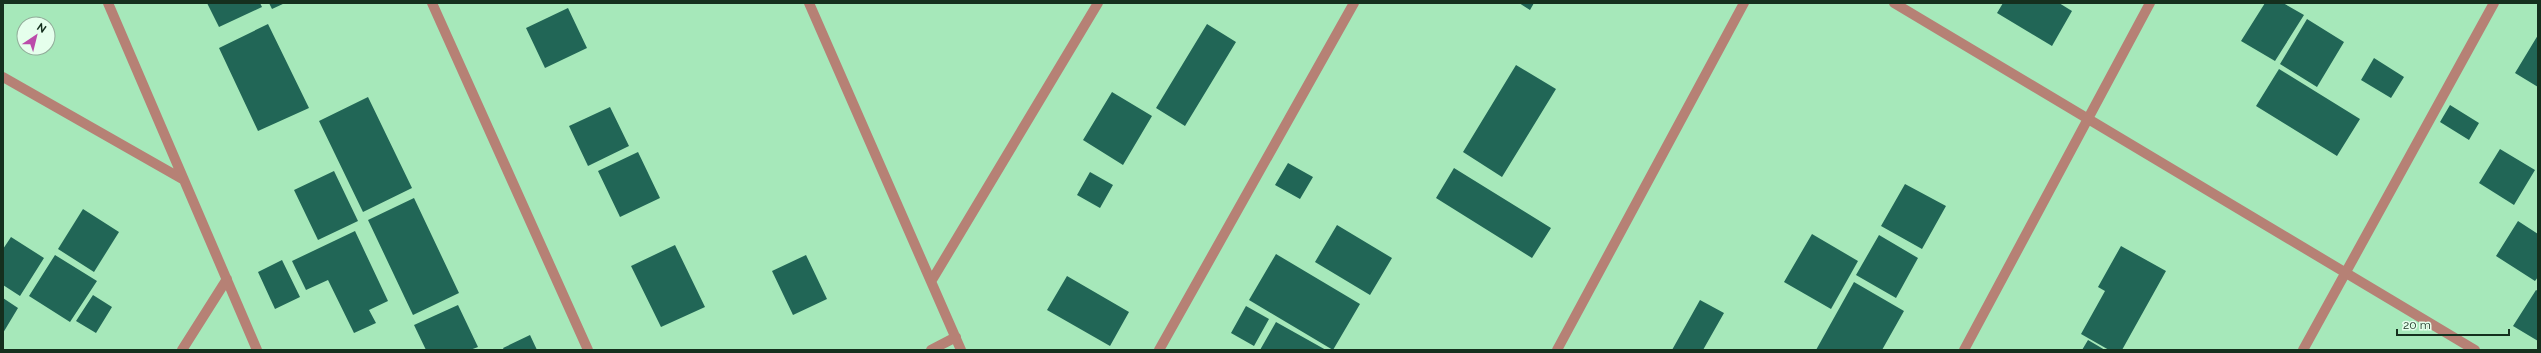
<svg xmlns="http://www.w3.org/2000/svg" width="2541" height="353" viewBox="0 0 2541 353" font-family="Raleway,sans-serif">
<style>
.building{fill:#216656}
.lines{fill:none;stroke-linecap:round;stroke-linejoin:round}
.street{stroke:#b68175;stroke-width:10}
</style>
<rect width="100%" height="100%" fill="#a6e8ba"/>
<path class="building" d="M207,3H260L262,7L219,27Z
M269,3H285L272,9Z
M1519,3H1534L1530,10Z
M2003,3H2059L2072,11L2052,46L1997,13Z
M2265,3H2283L2304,15L2275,61L2241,41Z
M568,8L587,48L545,68L526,28Z
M2307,19L2344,42L2317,87L2280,64Z
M268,24L309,108L258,131L219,48Z
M1207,24L1236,42L1185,126L1156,108Z
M2538,35V87L2515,73Z
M2374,58L2404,77L2391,98L2361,80Z
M1516,65L1556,89L1502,177L1463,152Z
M2279,69L2360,119L2337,156L2256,106Z
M1112,92L1152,116L1123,165L1083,140Z
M368,97L412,188L363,212L319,121Z
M2450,105L2479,123L2469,140L2440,122Z
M610,107L629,146L588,166L569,126Z
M2500,149L2535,170L2514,205L2479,183Z
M638,152L660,198L620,217L598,171Z
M1288,163L1313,177L1300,199L1275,185Z
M1454,168L1551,228L1532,258L1436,198Z
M334,171L358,221L318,240L294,190Z
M1090,172L1113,185L1100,208L1077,195Z
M1905,184L1946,206L1922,249L1881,226Z
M414,198L459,293L413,315L368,220Z
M83,209L119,232L94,272L58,249Z
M2518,221L2538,234V277L2535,281L2496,256Z
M1337,225L1392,258L1370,295L1315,262Z
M355,231L388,301L369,310L376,323L354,333L328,280L306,290L292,261Z
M1812,234L1858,261L1831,309L1784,282Z
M1879,235L1918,258L1896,298L1856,275Z
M11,237L44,258L20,296L3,285V249Z
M675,245L705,307L661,327L631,266Z
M2121,246L2166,271L2122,350H2109L2081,334L2105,291L2098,287Z
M1276,254L1360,304L1333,350L1249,300Z
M55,255L97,281L70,322L29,296Z
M806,255L827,299L793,315L772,271Z
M282,260L300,297L275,309L258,272Z
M1067,276L1129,312L1110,346L1047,310Z
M1854,282L1904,311L1882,350H1816Z
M2536,290L2538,291V341L2513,326Z
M93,295L112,307L96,333L76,321Z
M3,298L18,308L3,333Z
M1700,300L1724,313L1703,350H1672Z
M458,305L478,347L470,350H426L414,325Z
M1246,306L1269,319L1254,346L1231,333Z
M1276,322L1326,350H1260Z
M530,335L537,350H504L503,348Z
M2088,340L2105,350H2082Z"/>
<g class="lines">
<path class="street" d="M108,3L257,350
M432,3L588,350
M809,3L961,350
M1894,3L2475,350
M3,77L184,180
M932,280L1098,3
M182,350L227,279
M931,350L956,337
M1159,350L1354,3
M1557,350L1744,3
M1964,350L2150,3
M2303,350L2494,3"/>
</g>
<rect width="2541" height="353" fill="none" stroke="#15301e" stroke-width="8"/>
<g transform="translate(36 36) rotate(35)"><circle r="19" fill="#e5ffec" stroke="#92ac9a"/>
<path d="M0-3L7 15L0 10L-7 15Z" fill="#bb4caa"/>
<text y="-6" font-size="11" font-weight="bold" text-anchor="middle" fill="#15301e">N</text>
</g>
<path d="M2397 329v6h112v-6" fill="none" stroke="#15301e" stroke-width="2"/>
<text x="2403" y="329" font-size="12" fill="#15301e" stroke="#e5ffec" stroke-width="3" paint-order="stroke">20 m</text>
</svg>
